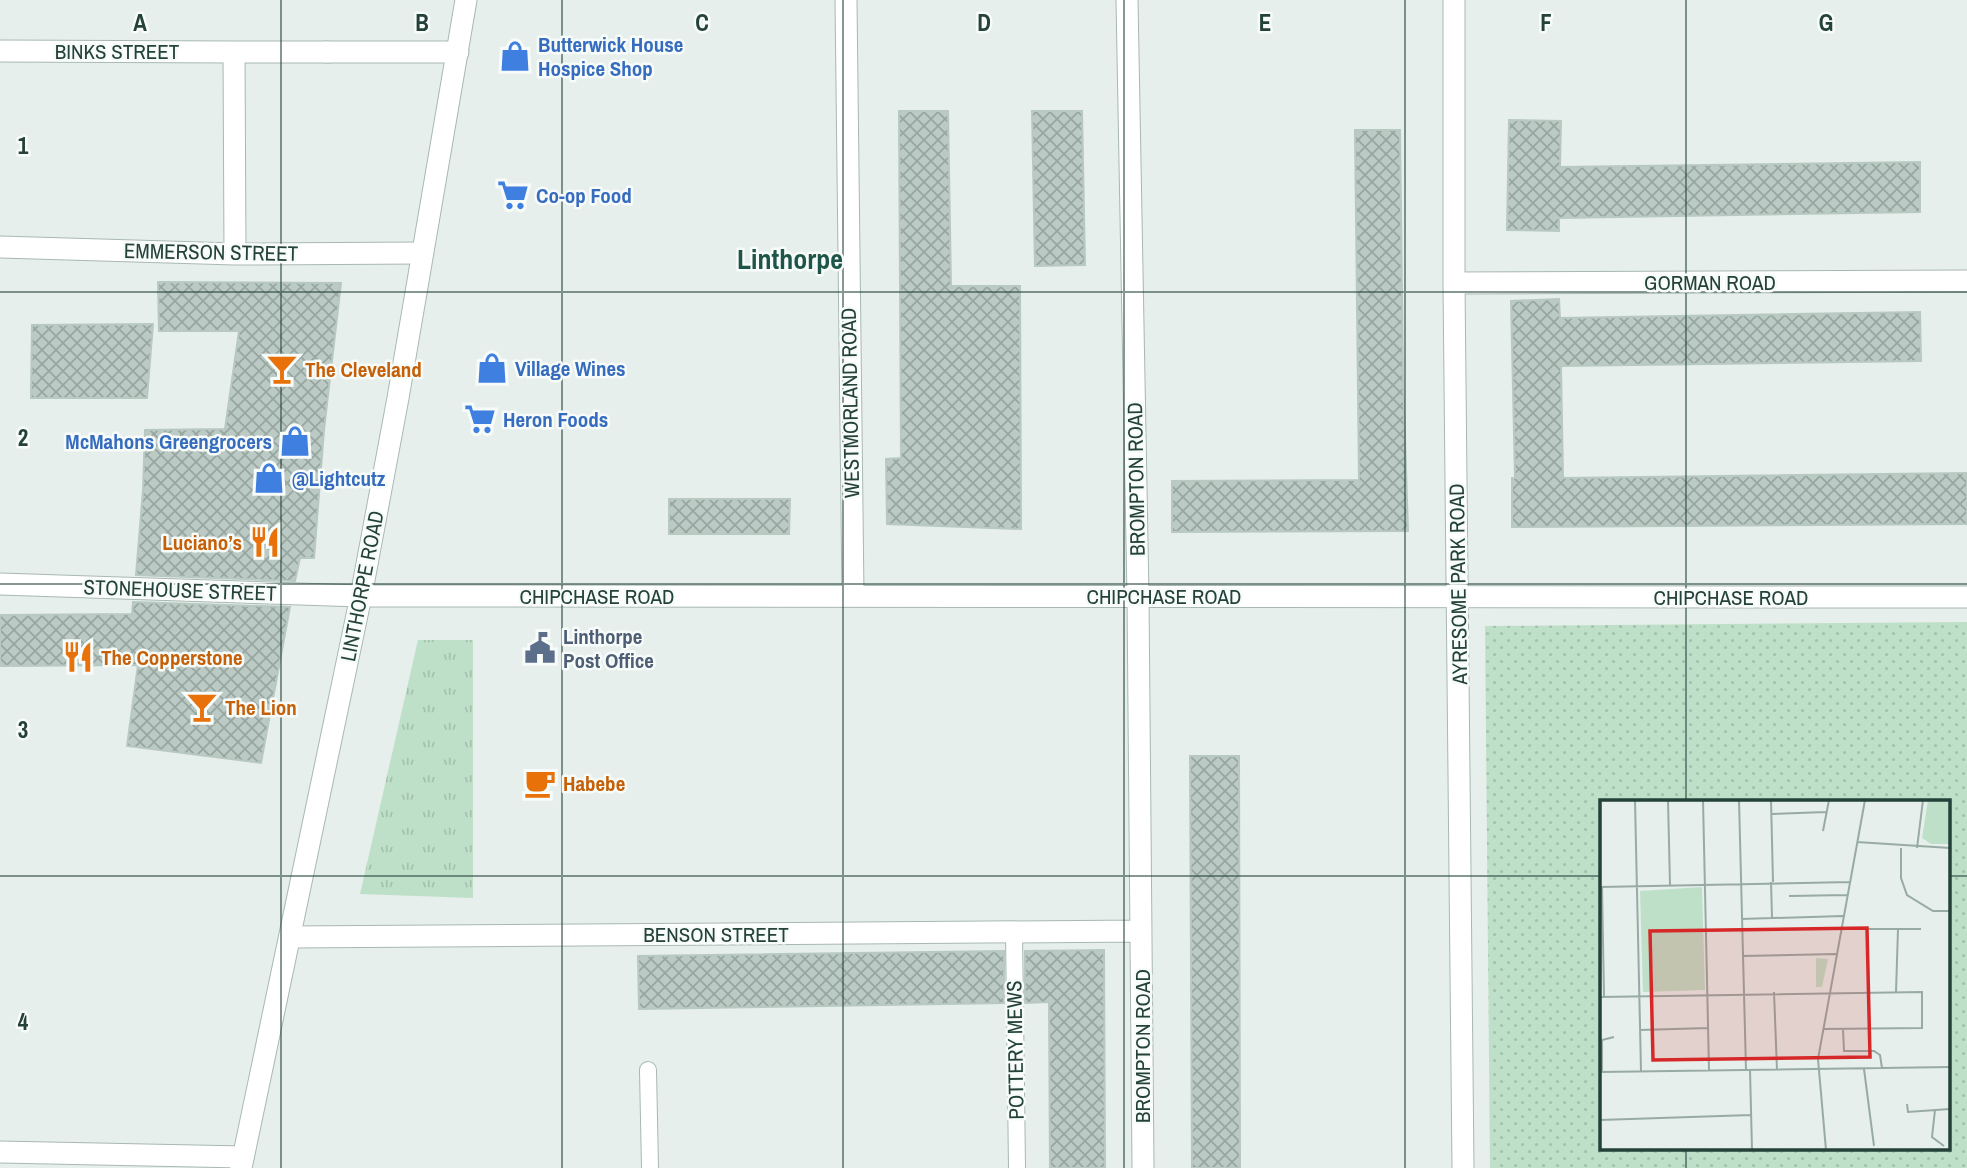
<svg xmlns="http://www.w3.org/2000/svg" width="1967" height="1168" viewBox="0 0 1967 1168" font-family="'Archivo Narrow',sans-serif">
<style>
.grass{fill:url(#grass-tufts)}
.park{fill:url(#park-dots);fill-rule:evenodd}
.building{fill:url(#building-cross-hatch);stroke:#b8c9c2;stroke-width:2}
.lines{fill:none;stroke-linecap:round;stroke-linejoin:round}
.service-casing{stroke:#a8b8b2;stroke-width:18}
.pedestrian-casing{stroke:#a8b8b2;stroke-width:23}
.minor-casing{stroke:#a8b8b2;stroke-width:23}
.tertiary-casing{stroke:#a8b8b2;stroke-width:23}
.service{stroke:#fff;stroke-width:16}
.pedestrian{stroke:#fff;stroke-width:21}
.minor{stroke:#fff;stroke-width:21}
.tertiary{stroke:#fff;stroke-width:21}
.grid{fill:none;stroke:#24423a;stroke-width:2;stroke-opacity:0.55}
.labels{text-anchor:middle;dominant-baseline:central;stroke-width:5;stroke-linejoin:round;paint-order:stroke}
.shop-label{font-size:21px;font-weight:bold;fill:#366cbe;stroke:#f7fbf9;text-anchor:start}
.street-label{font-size:21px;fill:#24423a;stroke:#f7fbf9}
.food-label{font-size:21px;font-weight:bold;fill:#c56008;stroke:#f7fbf9;text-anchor:start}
.service-label{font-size:21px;font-weight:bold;fill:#4e5e75;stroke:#f7fbf9;text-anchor:start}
.district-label{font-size:28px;font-weight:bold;fill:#1f5548;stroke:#f7fbf9}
.inset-road{fill:none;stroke:#98aaa4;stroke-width:2}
.view{fill:#d62828;fill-opacity:0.15;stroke:#d62828;stroke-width:3.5}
.inset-edge{fill:none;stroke:#24423a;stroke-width:3.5}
.grid-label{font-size:23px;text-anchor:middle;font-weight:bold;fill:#24423a;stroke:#f7fbf9;stroke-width:5;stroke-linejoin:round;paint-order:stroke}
</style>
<defs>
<pattern id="grass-tufts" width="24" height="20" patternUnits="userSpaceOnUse" patternTransform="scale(1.75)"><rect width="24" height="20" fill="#bfe0c8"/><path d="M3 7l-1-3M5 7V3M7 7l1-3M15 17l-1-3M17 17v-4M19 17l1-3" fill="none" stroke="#a4c1ad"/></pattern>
<pattern id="park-dots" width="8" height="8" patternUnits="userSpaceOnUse" patternTransform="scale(1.75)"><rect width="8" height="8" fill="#bfe0c8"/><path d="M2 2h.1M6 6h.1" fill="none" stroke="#a4c1ad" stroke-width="1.8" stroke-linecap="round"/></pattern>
<pattern id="building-cross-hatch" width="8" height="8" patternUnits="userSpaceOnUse" patternTransform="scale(1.75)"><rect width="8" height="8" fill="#bbcac4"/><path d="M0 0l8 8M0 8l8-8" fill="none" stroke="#98a6a0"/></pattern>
</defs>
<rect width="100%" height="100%" fill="#e6efeb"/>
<path class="grass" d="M418,640H473V898L360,894Z"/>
<path class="park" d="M1967,622V1168H1490L1485,626ZM1601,802H1948V1149H1601Z"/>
<path class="building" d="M899,111H948L951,286H1020L1021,529L887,524L886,459L901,458Z
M1032,111H1082L1085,265L1035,266Z
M1509,120L1561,121L1560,167L1920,162V212L1559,218V231L1507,230Z
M1355,130H1400L1403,376L1408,531L1172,532V481L1359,480Z
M158,282L341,283L324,430L314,558H300L295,581L136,575L143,490L145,430L225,429L239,331H159Z
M1559,299L1560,318L1920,312L1921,361L1561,366L1563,478L1967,473V524L1512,527V478H1515L1511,301Z
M153,324L147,398H31L32,325Z
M669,499H790L789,534H669Z
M133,602L290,607L261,763L127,746L138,665L0,666V615L132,614Z
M1190,756H1239L1240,1168H1192Z
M1104,950L1105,1168H1050L1049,1002L1025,1003V951Z
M1004,951V1003L639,1009L638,956Z"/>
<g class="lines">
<defs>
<path id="service" d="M1014,933L1017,1168
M648,1070L650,1168"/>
<path id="pedestrian" d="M327,52H458"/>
<path id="minor" d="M846,0L853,596
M1127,0L1138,596L1143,1168
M1454,0V283L1463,1168
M0,51L234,52L235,254
M234,52H327
M0,247L235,254L421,253
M1454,283L1967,281
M0,584L361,596L1967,597
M291,937L1141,931
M0,1152L243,1157"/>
<path id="tertiary" d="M241,1168L361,596L398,398L466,0"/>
</defs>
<use href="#service" class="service-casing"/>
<use href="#pedestrian" class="pedestrian-casing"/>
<use href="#minor" class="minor-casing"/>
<use href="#tertiary" class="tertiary-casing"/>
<use href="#service" class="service"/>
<use href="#pedestrian" class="pedestrian"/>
<use href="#minor" class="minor"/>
<use href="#tertiary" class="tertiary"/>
</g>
<path class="grid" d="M281,0V1168M562,0V1168M843,0V1168M1124,0V1168M1405,0V1168M1686,0V802M0,292H1967M0,584H1967M0,876H1601M1948,876H1967M1686,1149V1168"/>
<defs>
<symbol id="shop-bare" viewBox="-9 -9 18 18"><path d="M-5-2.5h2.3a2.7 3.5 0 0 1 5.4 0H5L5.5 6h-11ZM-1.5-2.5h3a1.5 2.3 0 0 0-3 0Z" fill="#3f7fe0" stroke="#f7fbf9" stroke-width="2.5" paint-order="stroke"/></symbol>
<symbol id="supermarket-bare" viewBox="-9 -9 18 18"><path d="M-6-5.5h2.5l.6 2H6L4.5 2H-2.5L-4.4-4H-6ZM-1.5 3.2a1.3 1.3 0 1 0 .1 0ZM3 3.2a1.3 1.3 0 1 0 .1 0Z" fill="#3f7fe0" stroke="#f7fbf9" stroke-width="2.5" paint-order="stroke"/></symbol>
<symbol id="bar-bare" viewBox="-9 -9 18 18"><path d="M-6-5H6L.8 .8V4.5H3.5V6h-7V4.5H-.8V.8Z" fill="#e8710a" stroke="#f7fbf9" stroke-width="2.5" paint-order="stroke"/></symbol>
<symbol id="restaurant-bare" viewBox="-9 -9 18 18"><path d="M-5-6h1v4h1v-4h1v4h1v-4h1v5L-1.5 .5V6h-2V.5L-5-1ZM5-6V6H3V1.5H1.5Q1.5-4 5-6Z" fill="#e8710a" stroke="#f7fbf9" stroke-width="2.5" paint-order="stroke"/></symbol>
<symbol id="civic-bare" viewBox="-9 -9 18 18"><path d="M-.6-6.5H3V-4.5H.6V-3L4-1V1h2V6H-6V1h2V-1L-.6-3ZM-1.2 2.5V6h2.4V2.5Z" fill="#5c6f8a" stroke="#f7fbf9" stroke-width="2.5" paint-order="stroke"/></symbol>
<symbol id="cafe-bare" viewBox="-9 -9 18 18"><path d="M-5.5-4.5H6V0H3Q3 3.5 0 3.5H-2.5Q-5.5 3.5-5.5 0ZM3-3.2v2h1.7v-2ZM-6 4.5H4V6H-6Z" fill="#e8710a" stroke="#f7fbf9" stroke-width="2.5" paint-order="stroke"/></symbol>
</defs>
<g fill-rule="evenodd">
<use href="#shop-bare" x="493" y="34" width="44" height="44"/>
<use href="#supermarket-bare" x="491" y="173" width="44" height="44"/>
<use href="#shop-bare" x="470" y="346" width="44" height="44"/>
<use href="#bar-bare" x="260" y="347" width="44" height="44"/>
<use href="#supermarket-bare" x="458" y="397" width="44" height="44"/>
<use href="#shop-bare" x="273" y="419" width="44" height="44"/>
<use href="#shop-bare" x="247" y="456" width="44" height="44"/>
<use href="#restaurant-bare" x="243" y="520" width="44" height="44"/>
<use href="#civic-bare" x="518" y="626" width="44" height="44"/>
<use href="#restaurant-bare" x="56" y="635" width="44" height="44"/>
<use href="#bar-bare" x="180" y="685" width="44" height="44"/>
<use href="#cafe-bare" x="518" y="761" width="44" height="44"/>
</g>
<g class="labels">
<g class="shop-label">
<text x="538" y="44">Butterwick House<tspan x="538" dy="24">Hospice Shop</tspan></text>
<text x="536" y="195">Co-op Food</text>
<text x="515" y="368">Village Wines</text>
<text x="503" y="419">Heron Foods</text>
<text x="272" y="441" text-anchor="end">McMahons Greengrocers</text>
<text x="292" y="478">@Lightcutz</text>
</g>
<g class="street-label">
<text x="117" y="51">BINKS STREET</text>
<text transform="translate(211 252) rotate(1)">EMMERSON STREET</text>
<text x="1710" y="282">GORMAN ROAD</text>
<text transform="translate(850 403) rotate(-91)">WESTMORLAND ROAD</text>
<text transform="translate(1136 479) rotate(-91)">BROMPTON ROAD</text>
<text transform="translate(1458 584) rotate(-91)">AYRESOME PARK ROAD</text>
<text transform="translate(362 586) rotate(-79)">LINTHORPE ROAD</text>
<text transform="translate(180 590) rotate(2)">STONEHOUSE STREET</text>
<text x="597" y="596">CHIPCHASE ROAD</text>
<text x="1164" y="596">CHIPCHASE ROAD</text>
<text x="1731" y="597">CHIPCHASE ROAD</text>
<text x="716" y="934">BENSON STREET</text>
<text transform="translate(1142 1046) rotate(-90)">BROMPTON ROAD</text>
<text transform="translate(1015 1050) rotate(-91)">POTTERY MEWS</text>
</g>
<g class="food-label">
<text x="305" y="369">The Cleveland</text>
<text x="242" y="542" text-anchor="end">Luciano’s</text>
<text x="101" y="657">The Copperstone</text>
<text x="225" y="707">The Lion</text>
<text x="563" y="783">Habebe</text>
</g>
<g class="service-label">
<text x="563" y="636">Linthorpe<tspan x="563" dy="24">Post Office</tspan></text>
</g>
<g class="district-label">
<text x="790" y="259">Linthorpe</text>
</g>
</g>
<g transform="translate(1600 800)">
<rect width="350" height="350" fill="#e6efeb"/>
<path d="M216,158L228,159L222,187H216Z" fill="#bfe0c8"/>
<path d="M328,0H350V44H331L322,38ZM102,87L105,190L43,192L40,91Z" fill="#bfe0c8"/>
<path class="inset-road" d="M35,0L41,271M68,0L70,85M103,0L109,270M139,0L146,270M171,0L173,82M171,14L226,12M223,31L229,0M257,42L350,48M301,48V78L307,95L333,111H350M317,48L323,0M171,82L172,118M0,87L250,82M2,87L4,196M189,96L247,95M141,119L243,116M241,129H321M142,156L236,154M174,192L177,270M296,192L298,129M0,197L322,192V228L223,229M243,229L244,251H274L280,255L282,268M40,230L109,228M264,269L274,346M150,270L152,350M0,272L350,267M2,272V240L14,237M307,304L308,312L350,309M335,310L332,337L344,346M0,320L151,315M226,350L218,259L265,0"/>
<path class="view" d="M267,128L270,257L53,260L50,131Z"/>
<rect width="350" height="350" class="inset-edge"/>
</g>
<g class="grid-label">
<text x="140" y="31">A</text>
<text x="422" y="31">B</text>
<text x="702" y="31">C</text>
<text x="984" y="31">D</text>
<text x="1265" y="31">E</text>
<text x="1546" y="31">F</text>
<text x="1826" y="31">G</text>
<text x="23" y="154">1</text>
<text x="23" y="446">2</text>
<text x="23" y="738">3</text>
<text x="23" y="1030">4</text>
</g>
</svg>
